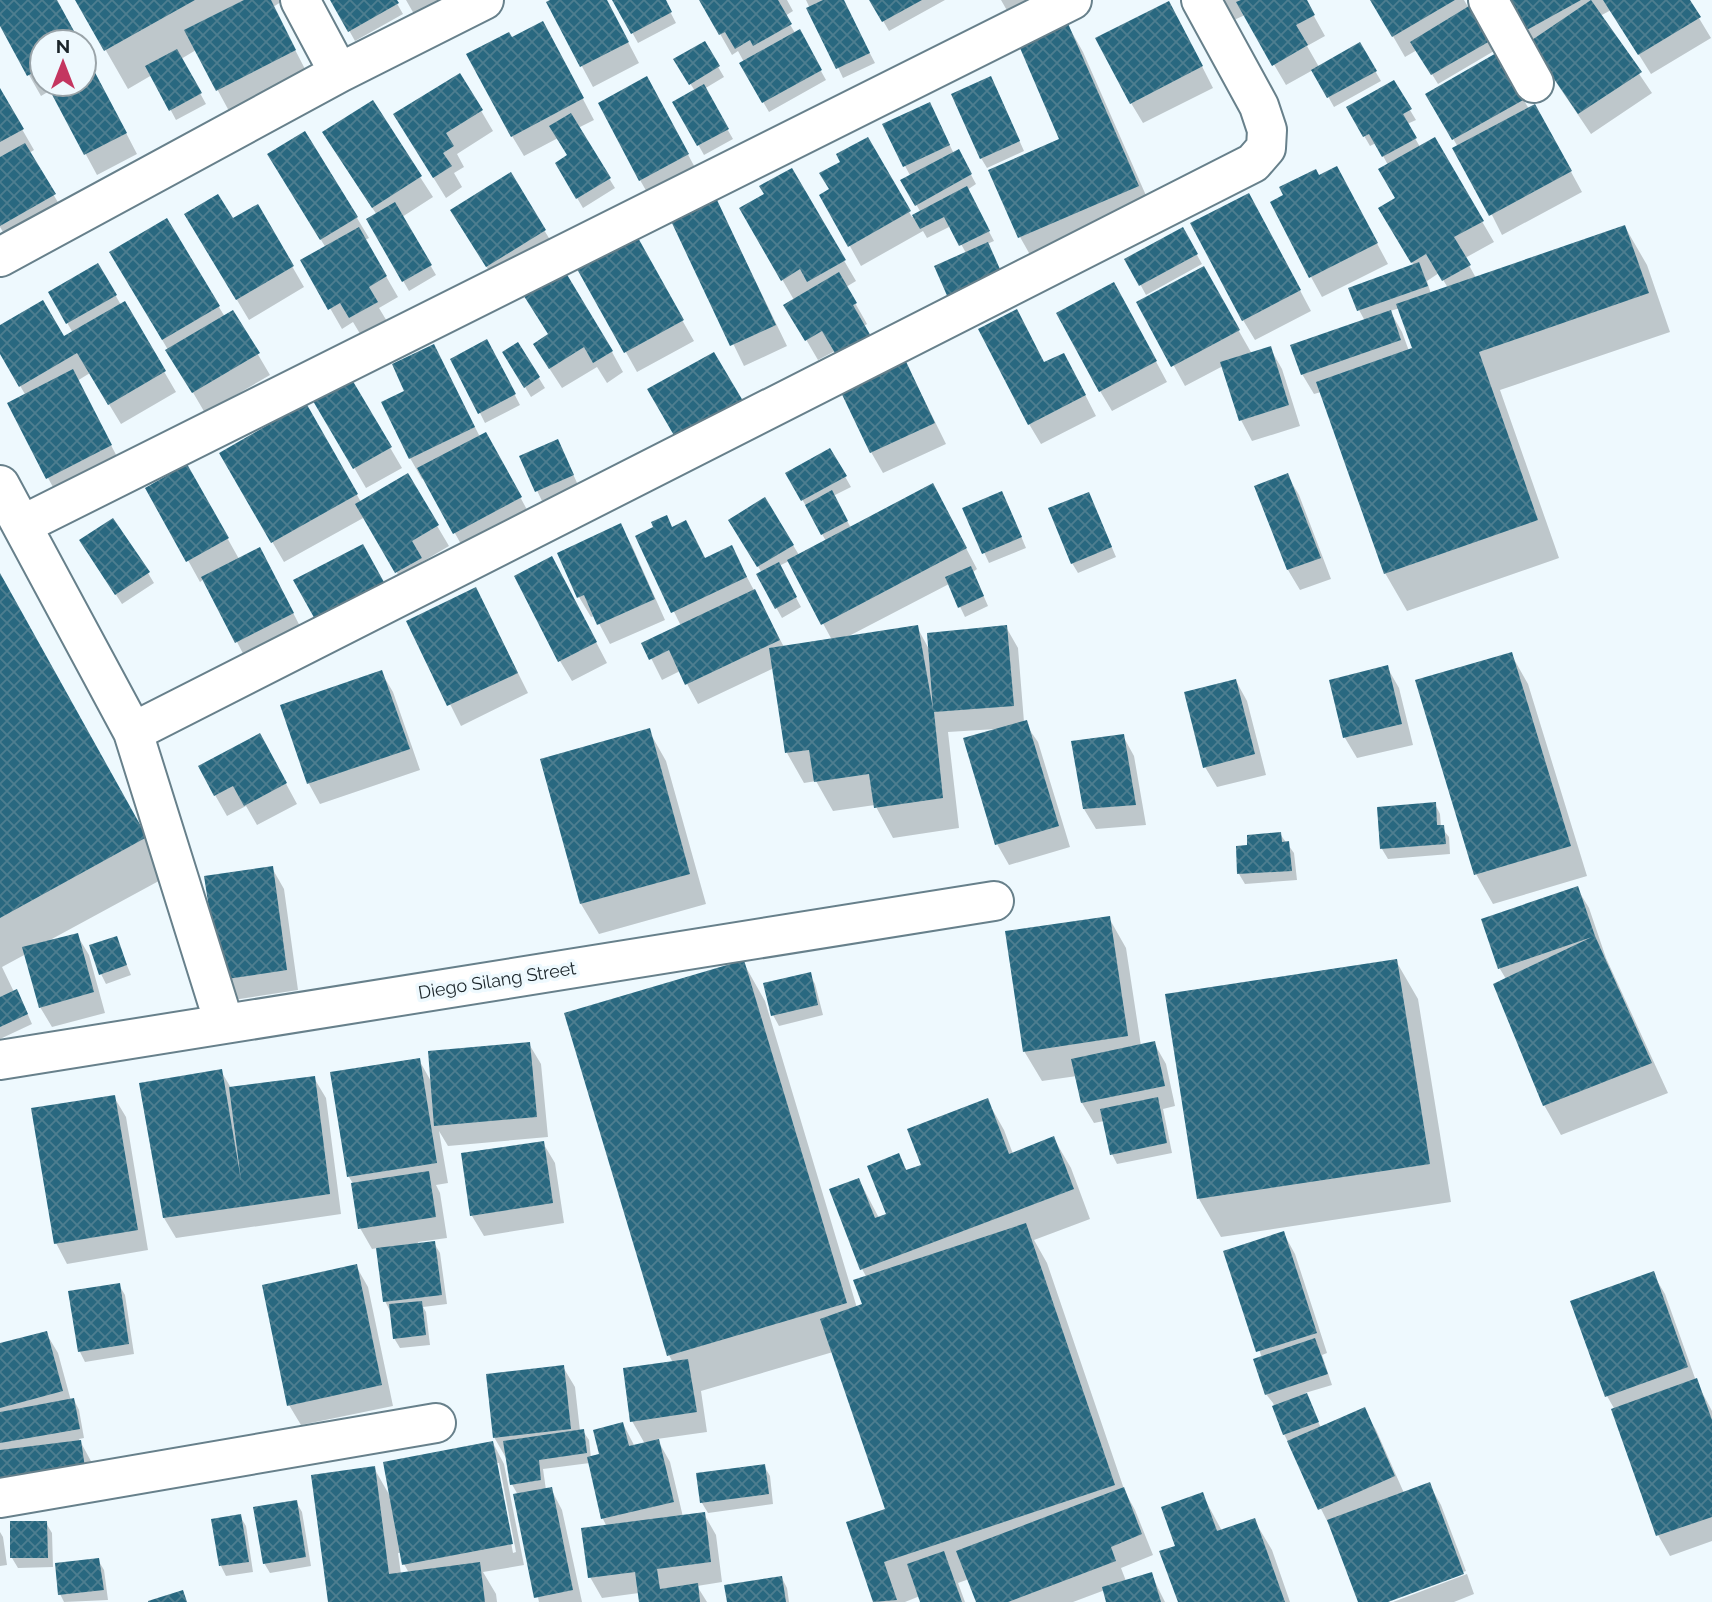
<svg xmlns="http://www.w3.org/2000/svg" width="1712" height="1602" viewBox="0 0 1712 1602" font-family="Raleway,sans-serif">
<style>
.shadow{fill:#0003;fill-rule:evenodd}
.building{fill:url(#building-cross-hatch)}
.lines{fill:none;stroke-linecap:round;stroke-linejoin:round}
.minor-casing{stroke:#67808b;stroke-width:42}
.minor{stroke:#fff;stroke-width:38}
.labels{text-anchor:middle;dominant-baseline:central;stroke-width:7;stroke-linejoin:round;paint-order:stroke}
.street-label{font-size:18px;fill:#1b252a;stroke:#eef9fe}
</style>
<defs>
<pattern id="building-cross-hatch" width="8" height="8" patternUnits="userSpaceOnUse" patternTransform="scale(1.75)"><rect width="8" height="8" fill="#296880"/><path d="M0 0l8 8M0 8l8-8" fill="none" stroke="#4e7e90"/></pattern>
</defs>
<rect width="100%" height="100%" fill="#eef9fe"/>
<path class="shadow" d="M0,0H56L79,42H42V84H84V52L137,154L97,175L51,90L41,96L29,75L0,22Z
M77,0H279L281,2L273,7L306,71L229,111L196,50L181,59L206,104L176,120L152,75L128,89Z
M332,0H395L403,14L355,41Z
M406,0H462L422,28Z
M554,0H606L639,63L593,87L548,3Z
M614,0H664L676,23L638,43Z
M701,0H787L793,11L785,16L795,33L799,32L826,80L769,112L741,64L744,62L738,51L732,55Z
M806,0H842L875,63L843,78Z
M871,0H945L889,31Z
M1001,0H1068L1017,28Z
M1223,0H1305L1325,36L1307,46L1319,67L1360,45L1381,81L1334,107L1313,70L1286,85L1245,15L1234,20Z
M1372,0H1464L1494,51L1438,84L1417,50L1405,57Z
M1510,0H1688L1711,38L1651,74L1611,10L1600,16L1652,93L1591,134L1543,63L1534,41Z
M1066,22L1083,52L1155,216L1037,267L1020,237L991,170L1062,140Z
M1180,23L1213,88L1143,123L1131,103Z
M512,39L554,44L594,120L578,128L615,188L583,208L557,164L569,156L558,138L524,156L512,136Z
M704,43L724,77L704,89L733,139L704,155L675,103L695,91L675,60Z
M1497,55L1529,109L1546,126L1582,192L1502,235L1458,147L1427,95Z
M460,75L493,131L457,154L464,167L454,173L462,187L446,198L407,135Z
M1393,82L1416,120L1407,124L1420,147L1434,139L1494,242L1465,258L1476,278L1625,227L1647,265L1670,332L1500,390L1559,558L1407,611L1385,573L1321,392L1314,394L1302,374L1365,321L1359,310L1414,266L1381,208L1397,199L1388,165L1376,143L1370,146L1348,108ZM1439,273L1448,288L1431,294L1427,281ZM1400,308L1414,349L1409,351L1402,332L1390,311Z
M996,88L1024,151L987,168L981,158Z
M0,91L34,150L29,153L66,216L12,247L0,227Z
M658,99L699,175L652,201L640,180Z
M372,103L433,197L402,217L436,275L409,291L368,220L377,215L336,153Z
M935,114L954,154L958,151L976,184L967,190L994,241L966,253L951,226L927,238L923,231L861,266L822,196L831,190L842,162L867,139L912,217L921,213L903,181L911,177L905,166Z
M791,170L856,281L846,287L867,324L864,326L884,361L901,353L946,444L883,473L871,452L851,377L835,351L818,360L786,305L794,300L741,208L766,194Z
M281,175L357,218L369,238L365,240L398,297L379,308L388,323L362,337L353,322L342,329L303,261L326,248Z
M510,175L557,251L499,287L464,230Z
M1348,189L1388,264L1322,297L1311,277Z
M717,202L787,346L744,366L674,222Z
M258,207L304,287L249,320L198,235L233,221Z
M1260,215L1311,311L1255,340L1243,320Z
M166,220L225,317L233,312L270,375L205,413L123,273Z
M1183,230L1202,264L1146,295L1127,260Z
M636,239L694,341L637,372L580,270Z
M98,265L121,305L124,303L176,392L121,424L90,373L77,381L122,466L59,498L48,478L26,396L0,351V327L64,338L73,333L50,293Z
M1203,268L1252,354L1270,348L1282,369L1300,426L1252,441L1241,420L1223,366L1185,386L1139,303Z
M1125,304L1167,382L1112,411L1100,391Z
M550,335L612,352L623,372L607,383L597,367L562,388L547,365Z
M518,344L545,388L531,397L504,352Z
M434,346L480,437L497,454L532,519L466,553L424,478L422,479L410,458L383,403L407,392Z
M492,351L520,405L485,423L480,413Z
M1044,364L1075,375L1096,416L1041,444L1029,424Z
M351,381L402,468L366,488L315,401Z
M306,406L361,502L407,475L449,546L422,562L432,579L408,592L365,517L284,562L221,454Z
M558,441L578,485L542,501L521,457Z
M830,450L851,487L833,496L851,528L944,506L977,569L973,572L988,606L965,617L949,584L847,637L917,627L930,651L1006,627L1018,648L1024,722L1038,742L1070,847L1009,865L997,844L996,729L948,732L959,828L893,838L875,805L833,811L816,781L804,783L787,753L774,668L698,704L680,671L662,680L644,644L681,626L637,536L673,528L705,559L731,547L784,647L832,640L789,561L779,566L801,607L782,618L758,575L762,573L730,520L765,499L799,555L826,541L787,473Z
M187,466L239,559L271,570L304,634L248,663L204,579L200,582L148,488Z
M1287,475L1299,495L1331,579L1300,590L1288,570L1257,487Z
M1089,494L1116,557L1078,573L1072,563Z
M1007,503L1026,548L989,563L964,509Z
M620,525L632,546L665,620L610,644L595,616L591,617L579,597Z
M87,550L148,573L154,583L122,604Z
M0,575L168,876L50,940L77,935L89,955L105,1013L52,1027L40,1007L26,954L2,967L14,992L22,1001L32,1024L0,1039Z
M563,579L607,663L572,681L560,661Z
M476,589L528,693L461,726L409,622Z
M1511,654L1528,684L1587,876L1493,904L1476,874Z
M1387,667L1399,688L1413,745L1357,758L1345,738L1331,682Z
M381,672L393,692L420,770L320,804L309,784L282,706Z
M1236,681L1247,701L1266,775L1217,787L1205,767Z
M649,731L666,761L706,904L599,934L581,904L542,760Z
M1123,736L1134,756L1146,825L1096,829L1084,809Z
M271,756L297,804L257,825L246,806L227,816L215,795Z
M1435,804L1440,814L1441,827L1449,837L1450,854L1388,859L1382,849Z
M1280,834L1294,853L1297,880L1245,884L1239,874L1248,847Z
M272,868L284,889L298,990L233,1000L221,979Z
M1577,888L1589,908L1606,958L1668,1093L1561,1135L1544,1105L1506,979L1500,969L1483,920Z
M1109,918L1126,948L1141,1046L1154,1043L1166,1064L1175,1106L1163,1109L1172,1153L1117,1164L1112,1154L1104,1121L1094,1123L1082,1103L1077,1076L1042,1081L1024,1051Z
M116,939L131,975L106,984L101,974Z
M1396,961L1418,999L1451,1202L1221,1237L1199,1199L1167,996Z
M743,962L765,1001L857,1308L864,1305L867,1278L862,1269L859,1180L879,1218L888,1215L898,1155L907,1171L923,1166L987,1100L1004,1130L1013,1154L1054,1139L1071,1168L1090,1219L1034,1240L1047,1263L1125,1492L1135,1510L1153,1555L1121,1568L1126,1581L1151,1574L1165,1602H1108L1105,1590L1073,1602H978L969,1579L958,1583L965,1602H922L920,1596L905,1602H875L848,1523L887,1510L833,1352L701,1391L707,1432L657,1439L670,1462L683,1517L704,1514L716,1535L722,1582L697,1586L707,1602H640L639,1593L602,1598L590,1577L607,1527L603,1519L590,1463L543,1469L546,1490L551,1489L562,1510L582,1602H539L515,1496L518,1495L509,1479H511L506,1458L494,1437L563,1367L575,1387L580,1431H583L589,1440L591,1458L601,1455L623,1424L634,1445L645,1444L632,1421L673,1363L669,1355Z
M810,974L815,984L823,1015L779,1026L773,1015Z
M529,1044L541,1064L548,1137L448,1146L439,1131L448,1183L436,1185L440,1193L447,1238L418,1242L419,1245L434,1243L440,1253L447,1304L423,1307L426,1312L430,1345L400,1348L394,1338L390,1311L385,1301L378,1248L372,1249L360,1228L354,1185L349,1177L419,1060L432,1083Z
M221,1071L231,1088L314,1078L326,1098L341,1214L176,1238L164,1218Z
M114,1097L126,1117L148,1250L67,1264L56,1243Z
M543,1143L555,1163L564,1223L484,1236L472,1216L463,1155Z
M1284,1234L1295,1254L1327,1353L1322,1355L1332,1385L1305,1393L1321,1428L1364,1410L1376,1430L1404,1493L1429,1484L1441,1505L1466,1571L1383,1602H1360L1331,1529L1284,1434L1273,1403L1266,1394L1262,1358L1225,1252Z
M356,1266L368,1287L393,1406L301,1425L289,1405Z
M1653,1274L1665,1294L1696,1381L1712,1411V1541L1670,1556L1658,1535L1615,1410L1607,1396Z
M119,1285L125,1295L134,1354L85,1362L80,1352Z
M46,1333L58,1353L71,1401L74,1400L79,1410L84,1438L79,1439L92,1463L96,1495L0,1506V1344Z
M493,1443L504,1464L524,1565L483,1572L496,1594L497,1602H330L374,1468L391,1498ZM496,1463H499L516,1552L513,1553ZM398,1553H401L404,1564L409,1573L401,1574Z
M764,1466L770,1476L773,1504L708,1513L702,1503L698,1475Z
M1202,1494L1222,1531L1254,1520L1272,1550L1290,1602H1179L1177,1547Z
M296,1502L302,1512L311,1566L270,1573L264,1563Z
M240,1516L246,1526L253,1572L226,1576L221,1566L213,1521Z
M46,1523L52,1533L53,1567L18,1568L12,1558Z
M0,1532L3,1537L7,1565L0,1566Z
M98,1560L104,1570L108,1600L64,1602L60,1594Z
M1467,1574L1474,1594L1454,1602H1393Z
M782,1578L787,1588L789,1602H729Z"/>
<path class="building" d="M0,0H57L80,42H42V68L27,76L0,26Z
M75,0H195L104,51Z
M244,0H271L296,50L216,91L184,30Z
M330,0H397L399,3L348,32Z
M550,0H607L629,42L580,67L546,2Z
M612,0H666L672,12L631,34Z
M699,0H778L792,24L753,46L750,40L735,49L725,32L719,35Z
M823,0H844L870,53L836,69L806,8Z
M869,0H922L882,22Z
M1241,0H1307L1315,15L1296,25L1308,45L1272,66L1236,2Z
M1370,0H1455L1392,37Z
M1508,0H1581L1525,31Z
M1591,0L1642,72L1578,114L1529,42Z
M1603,0H1690L1701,17L1638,55Z
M1169,1L1203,66L1130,104L1095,38Z
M1469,6L1490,41L1431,75L1410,42Z
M1066,19L1139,186L1018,238L988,170L1059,139L1017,41Z
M543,21L584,98L511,137L466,54L509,32L512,37Z
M800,29L822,70L762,103L739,63Z
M705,41L720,66L689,85L673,59Z
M1360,42L1377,71L1327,98L1311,70Z
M177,49L202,93L169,111L145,66Z
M1498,52L1525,99L1452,140L1425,94Z
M91,65L127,133L84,155L48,87L54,84H84V68Z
M460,73L483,110L446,133L454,146L443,153L452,166L433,178L393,114Z
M647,76L689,154L639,181L598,103Z
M991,76L1020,141L980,159L951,94Z
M1394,80L1412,109L1403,114L1417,138L1382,157L1369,134L1363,137L1346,107Z
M704,84L729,129L697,146L672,102Z
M0,88L24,129L0,142Z
M373,100L422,176L372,208L322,132Z
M930,102L950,145L903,167L882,124Z
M1535,104L1572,171L1489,216L1452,148Z
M571,113L611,178L576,199L555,163L567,155L549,126Z
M305,131L358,217L320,240L267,154Z
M868,137L911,211L848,247L819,195L829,189L819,173L840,162L836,154Z
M1435,137L1484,221L1454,237L1471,265L1442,281L1426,254L1411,263L1378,208L1395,198L1378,169Z
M25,143L56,194L0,226V157Z
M959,149L972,174L915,206L900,180Z
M1337,166L1378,243L1309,278L1270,202L1283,195L1279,187L1316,169L1319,175Z
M792,168L846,260L807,282L800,269L781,281L739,208L764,194L759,186Z
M511,172L546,230L486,267L450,210Z
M967,186L990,231L959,246L944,217L920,229L912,215Z
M1249,193L1301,290L1242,321L1190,223Z
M218,194L233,218L258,204L294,266L236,300L184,214Z
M717,200L776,325L730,346L671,221Z
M395,202L432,265L402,282L366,219Z
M167,218L220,306L162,340L109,252Z
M1625,225L1649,293L1479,352L1538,520L1384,574L1316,382L1412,348L1396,304Z
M359,227L387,276L369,287L378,302L349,318L340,303L328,310L300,260Z
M1183,227L1198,254L1139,286L1124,259Z
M637,236L684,320L624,353L577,269Z
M988,242L1003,276L949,300L934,266Z
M1419,262L1428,286L1357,311L1348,288Z
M98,263L117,295L66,324L48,292Z
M1204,266L1240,330L1171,367L1136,302Z
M563,268L613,351L593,363L584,347L549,369L533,344L548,334L522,293Z
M839,272L857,303L853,305L872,338L838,358L822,331L805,341L783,305Z
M1114,282L1157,361L1099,392L1056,313Z
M43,300L64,336L125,301L166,371L108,405L77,353L19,387L0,354V325Z
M1017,309L1044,362L1064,353L1086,395L1028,425L978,329Z
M233,310L260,353L192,393L165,350Z
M1391,310L1401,340L1301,375L1290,345Z
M487,339L516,394L478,414L450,359Z
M518,342L540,377L524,388L502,352Z
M434,344L475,427L409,459L381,402L404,391L392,364Z
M1271,346L1289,405L1239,421L1220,362Z
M901,351L935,423L870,453L836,382Z
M714,352L746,406L679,444L647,389Z
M73,369L112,445L46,479L7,403Z
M351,378L392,447L353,469L313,401Z
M306,403L358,494L271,543L219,453Z
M486,432L522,497L453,534L417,468Z
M558,439L574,475L535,492L519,456Z
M830,448L847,476L801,501L785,473Z
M187,464L229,538L186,562L145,488Z
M408,473L439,525L412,541L422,558L395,573L355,504Z
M1288,473L1321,558L1287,570L1254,486Z
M933,483L967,548L821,625L787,560Z
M832,490L848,521L821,535L805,505Z
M1002,491L1022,537L982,554L962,508Z
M1089,492L1112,547L1071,564L1048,508Z
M765,497L794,545L757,567L728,520Z
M667,515L672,527L686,520L705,558L732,545L747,577L671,613L635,536L653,527L651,522Z
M113,518L150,572L115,595L79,540Z
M621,523L655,599L597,625L584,595L577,598L557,553Z
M363,544L390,593L321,630L293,580Z
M260,547L294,613L235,643L201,577Z
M552,556L597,642L558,662L514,576Z
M779,562L797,597L775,609L756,574Z
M971,566L984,596L958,608L945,577Z
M0,573L147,837L0,918Z
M476,587L518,673L447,706L406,621Z
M755,589L780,640L685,685L669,650L649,660L641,643Z
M918,625L933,709L927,633L1007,625L1014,706L934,712L943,798L874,808L869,774L814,782L809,750L785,753L769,648Z
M1512,652L1571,846L1474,875L1415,680Z
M1388,665L1402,724L1343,738L1329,680Z
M382,670L410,749L307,784L280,705Z
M1236,679L1255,754L1203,768L1184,692Z
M1027,720L1059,826L995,845L963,738Z
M650,728L690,874L580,904L540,759Z
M260,733L287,783L244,806L233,786L214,796L198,766Z
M1124,734L1136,805L1083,809L1071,741Z
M1436,802L1437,825H1444L1446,844L1380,849L1377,807Z
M1281,832L1282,842L1289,841L1292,871L1237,874L1236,846L1247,845V835Z
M273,866L287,970L220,980L204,876Z
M1578,886L1595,936L1652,1063L1543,1106L1493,984L1592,937L1498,969L1481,919Z
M1110,916L1128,1036L1023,1052L1005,931Z
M78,933L94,992L39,1008L22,947Z
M117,936L127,965L99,975L89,945Z
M1397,959L1430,1164L1197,1199L1165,994Z
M744,960L847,1303L667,1356L564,1013Z
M811,972L818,1005L771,1016L763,983Z
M17,989L28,1014L0,1027V997Z
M1155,1041L1165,1086L1081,1103L1071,1059Z
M530,1042L537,1117L434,1126L428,1051Z
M420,1058L437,1163L347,1177L330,1072Z
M222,1069L241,1180L229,1087L315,1076L330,1194L163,1218L139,1083Z
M115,1095L138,1230L54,1244L31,1108Z
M1158,1097L1167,1143L1110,1155L1100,1109Z
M988,1098L1009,1154L1054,1136L1074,1189L860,1270L829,1189L859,1178L875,1218L886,1214L867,1166L899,1153L906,1170L921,1165L907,1129Z
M544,1141L553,1203L470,1216L461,1153Z
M429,1171L436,1217L358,1229L351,1183Z
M1026,1223L1115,1485L884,1562L897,1600L873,1602L846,1522L885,1509L820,1319L862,1304L853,1280Z
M1284,1231L1317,1333L1256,1352L1223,1251Z
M435,1241L442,1295L383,1302L376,1248Z
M357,1264L382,1385L287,1406L262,1285Z
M1654,1271L1688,1367L1605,1397L1570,1301Z
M120,1283L129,1344L78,1352L68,1291Z
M422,1301L426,1335L393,1339L389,1304Z
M47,1331L63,1391L0,1408V1343Z
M1315,1338L1328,1374L1265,1395L1253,1359Z
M688,1359L697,1412L630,1422L623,1368Z
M564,1365L571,1429L493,1438L486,1374Z
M1697,1378L1712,1420V1517L1656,1536L1611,1409Z
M1307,1393L1319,1422L1283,1435L1272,1406Z
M74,1398L80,1429L0,1443V1412Z
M1365,1407L1395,1476L1318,1510L1287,1441Z
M623,1422L629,1446L659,1439L674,1502L601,1519L587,1457L599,1454L593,1430Z
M584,1429L587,1453L539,1460L541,1480L510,1485L503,1441Z
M81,1440L86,1475L0,1485V1450Z
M493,1441L513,1544L402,1565L383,1462Z
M765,1464L769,1494L700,1503L696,1473Z
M375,1466L389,1574L480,1562L485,1602H328L311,1475Z
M1430,1482L1464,1574L1388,1602H1358L1327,1520Z
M552,1487L573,1590L534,1598L513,1494Z
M1124,1487L1142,1534L1111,1547L1116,1561L1008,1602H976L956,1551Z
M1203,1492L1217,1531L1255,1518L1285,1602H1178L1159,1551L1175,1546L1161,1507Z
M297,1500L306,1557L263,1564L253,1507Z
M705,1512L711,1562L657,1569L660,1589L698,1583L700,1602H639L635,1572L588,1578L581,1528Z
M241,1514L249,1562L219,1566L211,1519Z
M10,1521H47L48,1558H10Z
M944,1551L962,1602H920L907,1564Z
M99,1558L104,1590L58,1595L55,1563Z
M1152,1572L1161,1602H1106L1102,1587Z
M782,1576L786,1602H727L724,1585Z
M183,1590L187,1602H148V1601Z"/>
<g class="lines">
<defs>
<path id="minor" d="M300,0L339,73
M1488,0L1534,83
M0,257L339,73L484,0
M0,485L133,732L224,1023
M22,525L1072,0
M133,732L1253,163L1266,148L1267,130L1259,106L1201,0
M0,1060L994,901
M0,1498L436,1423"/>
</defs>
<use href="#minor" class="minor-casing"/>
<use href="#minor" class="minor"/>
</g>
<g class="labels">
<g class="street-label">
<text transform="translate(497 980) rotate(-9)">Diego Silang Street</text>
</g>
</g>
<g transform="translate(63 63)"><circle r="33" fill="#eef9fe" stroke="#9aa4a9" stroke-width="2"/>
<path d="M0-5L12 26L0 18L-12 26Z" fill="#c43660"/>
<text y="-10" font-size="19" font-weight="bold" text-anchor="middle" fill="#1b252a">N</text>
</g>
</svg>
